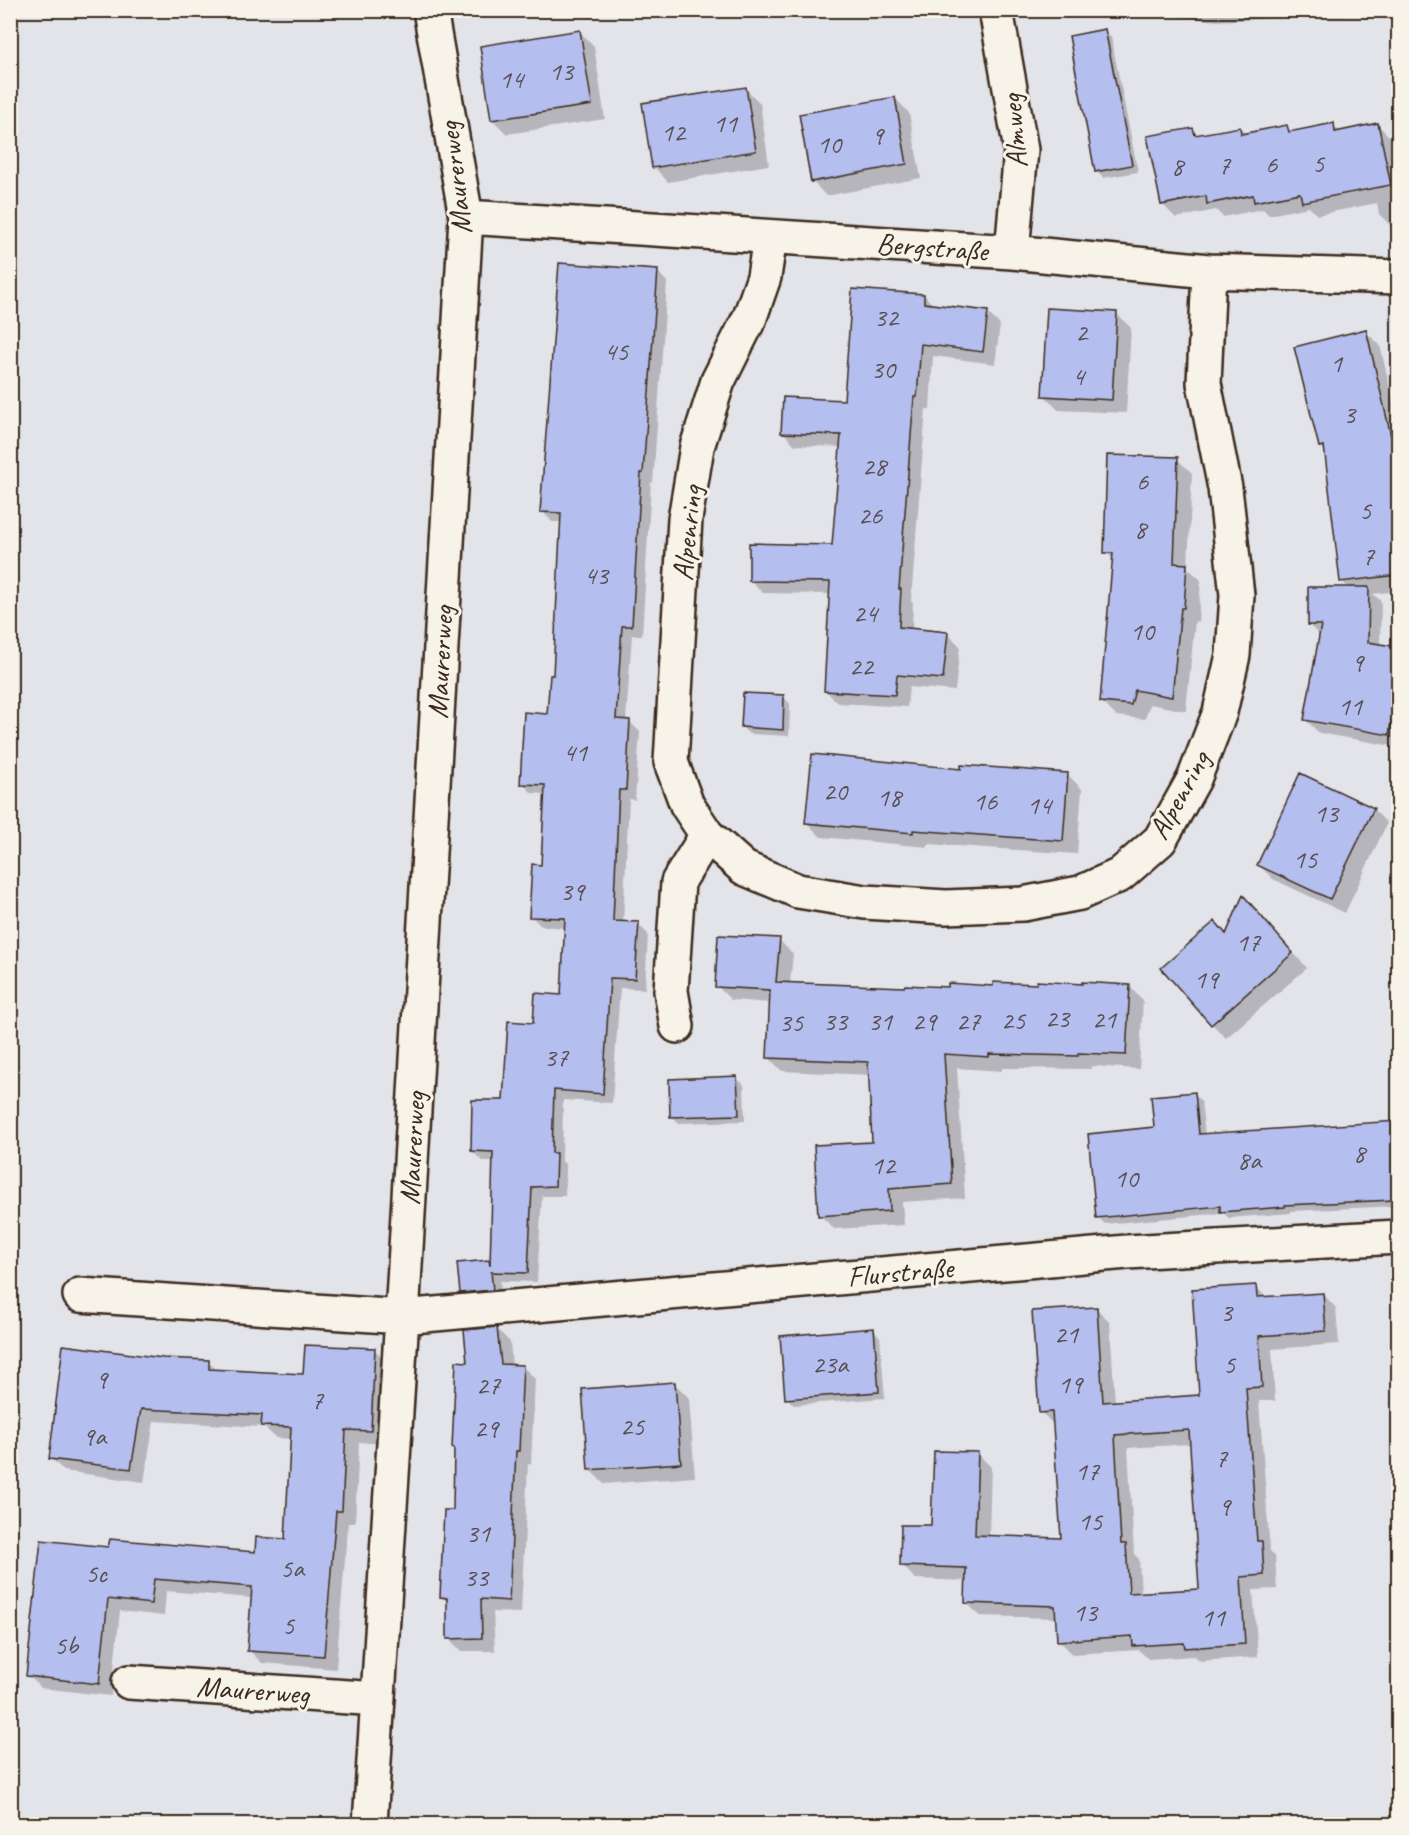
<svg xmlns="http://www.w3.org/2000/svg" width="1409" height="1835" viewBox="0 0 1409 1835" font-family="Caveat,sans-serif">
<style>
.shadow{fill:#0003;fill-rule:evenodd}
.building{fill:#b4beef;stroke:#3b2a1e;stroke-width:1.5;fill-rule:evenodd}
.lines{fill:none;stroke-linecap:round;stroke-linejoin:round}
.minor-casing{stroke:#3b2a1e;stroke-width:38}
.minor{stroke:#f7f3e8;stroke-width:33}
.labels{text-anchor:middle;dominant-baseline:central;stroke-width:6;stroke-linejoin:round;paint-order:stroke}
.number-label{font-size:27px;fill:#594f52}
.street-label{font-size:30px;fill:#3b2a1e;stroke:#f7f3e8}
</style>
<rect width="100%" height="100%" fill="#e3e3ea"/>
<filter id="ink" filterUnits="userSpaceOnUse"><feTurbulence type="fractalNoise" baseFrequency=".0167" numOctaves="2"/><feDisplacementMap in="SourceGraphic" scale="12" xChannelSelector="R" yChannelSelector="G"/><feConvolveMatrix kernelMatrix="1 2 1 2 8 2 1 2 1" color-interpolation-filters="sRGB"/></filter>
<g filter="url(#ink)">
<path class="shadow" d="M910,10H961V17L915,15Z
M1121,10H1398V13L1217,21Z
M1104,30L1111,37L1138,172L1103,178L1096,171Z
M580,32L594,46L605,119L507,134L493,120Z
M745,88L760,103L769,165L668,182L654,167Z
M895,98L909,113L921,178L826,196L812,181Z
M1377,124L1391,138L1395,158L1398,157V226L1393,228L1379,214L1377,203L1317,215L1309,207L1269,215L1263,209L1223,217L1216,210L1176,218L1162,204L1192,129L1199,136L1240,128L1246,134L1286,126L1293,133L1333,125L1341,133Z
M657,271L667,282L653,483L651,482L642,636L632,635L626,721L630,722L640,732L635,800L629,799L623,923L638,924L648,934L645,989L620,988L612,1103L563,1100L562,1161L566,1165L565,1196H542L537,1282L500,1281L502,1300L472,1303L462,1292L489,1262L492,1264L494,1161H482L472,1151L505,1101L534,1024L562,997L566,928L541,926L531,916L542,866L546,794L532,793L522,783L549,715L554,677L562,522H552L542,511Z
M924,295L934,306L987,312L1000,325L995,364L933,356L930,409H926L911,601L913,603L912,630L947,633L960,646L955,691L909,687L907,707L838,703L825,690L831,594L763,593L750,580L834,546L841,447L795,445L783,432L846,402Z
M1117,314L1131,328L1126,413L1058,410L1044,395Z
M1365,331L1380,345L1398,423V591L1373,594L1381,601L1380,645L1398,648V747L1319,733L1306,720L1320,636L1309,625L1349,589L1342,581L1327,453L1320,446Z
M1177,459L1192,473L1188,568L1201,580L1198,622L1195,621L1186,711L1150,704L1145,719L1116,716L1102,702L1114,560L1106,552Z
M784,697L790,704L789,736L749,734L742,727Z
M962,770L1068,775L1082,789L1077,854L927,844V847L821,837L807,823Z
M1373,809L1387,823L1345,913L1273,879L1259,865Z
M1244,898L1307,968L1226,1038L1212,1024L1215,923L1227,935Z
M779,940L793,954L790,984L906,989L1129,986L1143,1000L1139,1069L1092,1066L1091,1069L1002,1068V1071L957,1068L965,1198L902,1202L904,1225L834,1229L820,1215L874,1143L870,1075L782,1071L768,1057L771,1003L731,1000L717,986Z
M737,1078L744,1085L745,1121L679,1123L672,1116Z
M1194,1094L1201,1101L1205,1135L1398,1123V1206L1291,1211V1213L1229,1218L1223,1213L1105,1224L1098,1217L1156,1129Z
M1256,1287L1267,1298L1323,1294L1336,1308L1339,1344L1272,1349L1275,1401H1259L1270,1551L1275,1556L1277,1589L1253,1590L1258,1657L1200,1661L1194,1656L1148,1659L1139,1650L1072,1654L1059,1640L1057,1618L980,1616L966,1602L967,1581L915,1579L902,1565L932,1527L978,1454L991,1467L989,1537L1062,1540L1055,1426L1041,1412L1097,1309L1110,1322L1115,1403L1200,1397ZM1191,1444L1201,1590L1141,1594L1139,1559L1134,1554L1128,1448Z
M497,1329L510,1342L512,1366H522L535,1379L531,1464H528L521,1613L493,1612L495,1651H461L448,1638V1603L442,1597L455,1512V1450L453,1447L469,1363Z
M874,1330L880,1337L885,1398L794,1405L787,1398Z
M374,1349L387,1362L383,1444L359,1442L355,1523H348L336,1669L262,1663L249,1650L252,1598L166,1591L164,1616L120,1611L111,1696L41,1688L28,1675L110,1549L256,1554L287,1541L292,1439L276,1438L264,1427L154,1421L144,1482L64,1471L51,1458L163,1359L208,1362L218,1371L305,1376Z
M675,1384L689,1398L695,1477L604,1484L589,1469Z"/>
<path class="building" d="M1105,29L1132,165L1095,172L1069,36Z
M580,30L592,105L491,120L480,46Z
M746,87L756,151L652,168L642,103Z
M895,97L907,164L811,182L799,114Z
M1334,123L1335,132L1378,123L1391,185L1302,202L1300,193L1254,202L1253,195L1207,204L1206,196L1161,205L1147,136L1193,128L1195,135L1240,127L1241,134L1287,125L1289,132Z
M559,263L658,270L643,473H641L632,626H622L616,719L630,720L626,790H619L613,921L639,922L635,979L610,978L603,1094L554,1090L552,1153H556L555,1186L532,1187L528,1273L491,1272L493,1290L460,1293L457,1263L489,1260L490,1266L493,1152L471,1151L472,1100H503L508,1021L533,1023L535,993L561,995L565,918L529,917L532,864L541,865L545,785L520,784L524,712L547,714L550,675H553L561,513L540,512Z
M852,289L924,294V303L988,311L983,352L921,344L917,397H914L899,589H901L899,627L948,632L943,679L897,675L895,695L824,691L830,582L749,581V543L832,545L841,435L781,433L783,397L844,400Z
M1047,308L1117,312L1112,400L1042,396Z
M1366,329L1398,466V575L1340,582L1324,446L1319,447L1294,347Z
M1107,455L1178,457L1174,563L1187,564L1184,608H1181L1172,697L1135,690L1131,705L1100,702L1113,553H1104Z
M1308,587H1369L1368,642L1398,647V678L1389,735L1304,720L1321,625H1308Z
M743,693L784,695L783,730L741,727Z
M812,754L961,769V765L1068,773L1063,841L913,830V833L805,823Z
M1300,773L1374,808L1330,899L1257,865Z
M1243,895L1293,953L1211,1025L1161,968L1215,921L1226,934Z
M718,935L780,938L776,982L904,987L905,985L948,987V983L993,986V982L1037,984V981L1082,984V982L1130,985L1126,1055L1078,1053V1056L989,1054V1057L944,1054L952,1184L889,1189L890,1211L818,1216L814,1145L872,1142L868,1062L767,1058L770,990L715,987Z
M737,1076L739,1115L670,1117L669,1079Z
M1195,1092L1199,1134L1398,1121V1181H1393L1394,1200L1285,1205V1207L1220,1212V1206L1096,1218L1088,1134L1154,1127L1151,1096Z
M1256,1285L1257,1297L1323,1293L1326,1331L1259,1336L1262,1387L1246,1388L1257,1541H1262L1264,1575L1241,1577L1245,1644L1185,1648L1184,1643L1133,1646L1132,1636L1057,1641L1055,1606L965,1603L966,1568L900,1566L901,1525H931L934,1451L978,1452L975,1535L1061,1538L1052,1412L1039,1413L1032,1311L1097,1307L1103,1402L1199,1395L1192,1289ZM1189,1430L1199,1589L1129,1593L1126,1544H1121L1115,1435Z
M497,1327L501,1364L523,1365L519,1451H516L509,1601L481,1599L482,1638L447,1639V1598L440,1597L444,1510H453L454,1448H452L456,1361L467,1362L464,1330Z
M874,1328L879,1392L785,1399L780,1336Z
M63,1345L163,1358L209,1360V1369L303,1374L305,1345L375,1348L371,1431L346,1430L342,1511H336L324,1656L247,1651L252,1587L154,1579L151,1604L108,1599L99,1684L26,1676L41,1540L108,1547L110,1539L255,1552L256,1537L285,1539L291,1427L261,1426L262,1415L141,1409L131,1469L49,1459Z
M675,1382L681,1463L588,1470L582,1389Z"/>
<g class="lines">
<defs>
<path id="minor" d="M996,10L1021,150L1012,252
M466,217L1012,252L1209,271L1398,277
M770,237L764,277L750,317L718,381L697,447L685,519L671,762L687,805L707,835L744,868L798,891L865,902L946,907L1023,904L1080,893L1120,875L1160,840L1194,779L1220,712L1233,655L1237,595L1225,488L1204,383L1209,271
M677,1026L671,991L678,882L707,835
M80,1295L402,1317L1127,1252L1398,1237
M129,1682L378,1699
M370,1824L402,1317L466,217L430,10"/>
</defs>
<use href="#minor" class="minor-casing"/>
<use href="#minor" class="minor"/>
</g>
</g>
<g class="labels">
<g class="number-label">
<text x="561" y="71">13</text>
<text x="511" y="79">14</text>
<text x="725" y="123">11</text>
<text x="673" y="132">12</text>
<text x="877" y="135">9</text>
<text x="829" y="144">10</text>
<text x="1318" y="163">5</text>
<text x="1271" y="164">6</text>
<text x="1224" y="165">7</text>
<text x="1177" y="166">8</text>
<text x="886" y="317">32</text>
<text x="1081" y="332">2</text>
<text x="616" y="351">45</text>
<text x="1336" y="363">1</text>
<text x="883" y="369">30</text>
<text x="1078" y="376">4</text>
<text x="1349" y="414">3</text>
<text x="874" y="466">28</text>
<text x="1142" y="481">6</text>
<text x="1365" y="510">5</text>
<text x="870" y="515">26</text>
<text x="1140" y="529">8</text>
<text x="1368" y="556">7</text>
<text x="596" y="575">43</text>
<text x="865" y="613">24</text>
<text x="1142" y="631">10</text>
<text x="1357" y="662">9</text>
<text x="861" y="666">22</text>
<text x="1350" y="706">11</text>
<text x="575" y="752">41</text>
<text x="835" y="791">20</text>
<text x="889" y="797">18</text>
<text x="985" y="801">16</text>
<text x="1039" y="805">14</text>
<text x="1326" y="813">13</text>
<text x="1305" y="859">15</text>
<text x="572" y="891">39</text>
<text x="1248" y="942">17</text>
<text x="1206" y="979">19</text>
<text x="1057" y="1018">23</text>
<text x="1104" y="1019">21</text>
<text x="1013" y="1020">25</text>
<text x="835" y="1021">33</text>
<text x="880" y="1021">31</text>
<text x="924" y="1021">29</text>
<text x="968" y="1021">27</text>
<text x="791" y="1022">35</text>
<text x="556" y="1057">37</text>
<text x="1359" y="1153">8</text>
<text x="1249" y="1160">8a</text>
<text x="883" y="1165">12</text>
<text x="1126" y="1178">10</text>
<text x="1226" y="1312">3</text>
<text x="1066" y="1334">21</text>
<text x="830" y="1364">23a</text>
<text x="1229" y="1364">5</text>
<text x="101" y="1379">9</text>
<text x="1070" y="1384">19</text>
<text x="488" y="1385">27</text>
<text x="317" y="1400">7</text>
<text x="632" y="1426">25</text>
<text x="486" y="1428">29</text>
<text x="94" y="1436">9a</text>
<text x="1221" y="1458">7</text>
<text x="1087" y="1471">17</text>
<text x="1224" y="1506">9</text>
<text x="1090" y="1521">15</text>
<text x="478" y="1533">31</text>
<text x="292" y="1568">5a</text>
<text x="96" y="1573">5c</text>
<text x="476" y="1577">33</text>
<text x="1085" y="1612">13</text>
<text x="1213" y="1617">11</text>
<text x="288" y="1625">5</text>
<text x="66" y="1645">5b</text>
</g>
<g class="street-label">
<text transform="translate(1014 131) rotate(-95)">Almweg</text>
<text transform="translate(455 178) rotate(-97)">Maurerweg</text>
<text transform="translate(932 247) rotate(4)">Bergstraße</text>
<text transform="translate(687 533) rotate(-84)">Alpenring</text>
<text transform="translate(440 662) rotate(-87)">Maurerweg</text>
<text transform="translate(1179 795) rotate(-61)">Alpenring</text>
<text transform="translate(412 1148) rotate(-87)">Maurerweg</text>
<text transform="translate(900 1272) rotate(-5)">Flurstraße</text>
<text transform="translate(253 1690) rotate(4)">Maurerweg</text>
</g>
</g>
<rect width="1409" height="1835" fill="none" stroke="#f7f3e8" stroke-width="36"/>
<rect x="18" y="18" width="1373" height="1799" fill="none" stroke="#3b2a1e" stroke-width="2" filter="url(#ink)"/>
</svg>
